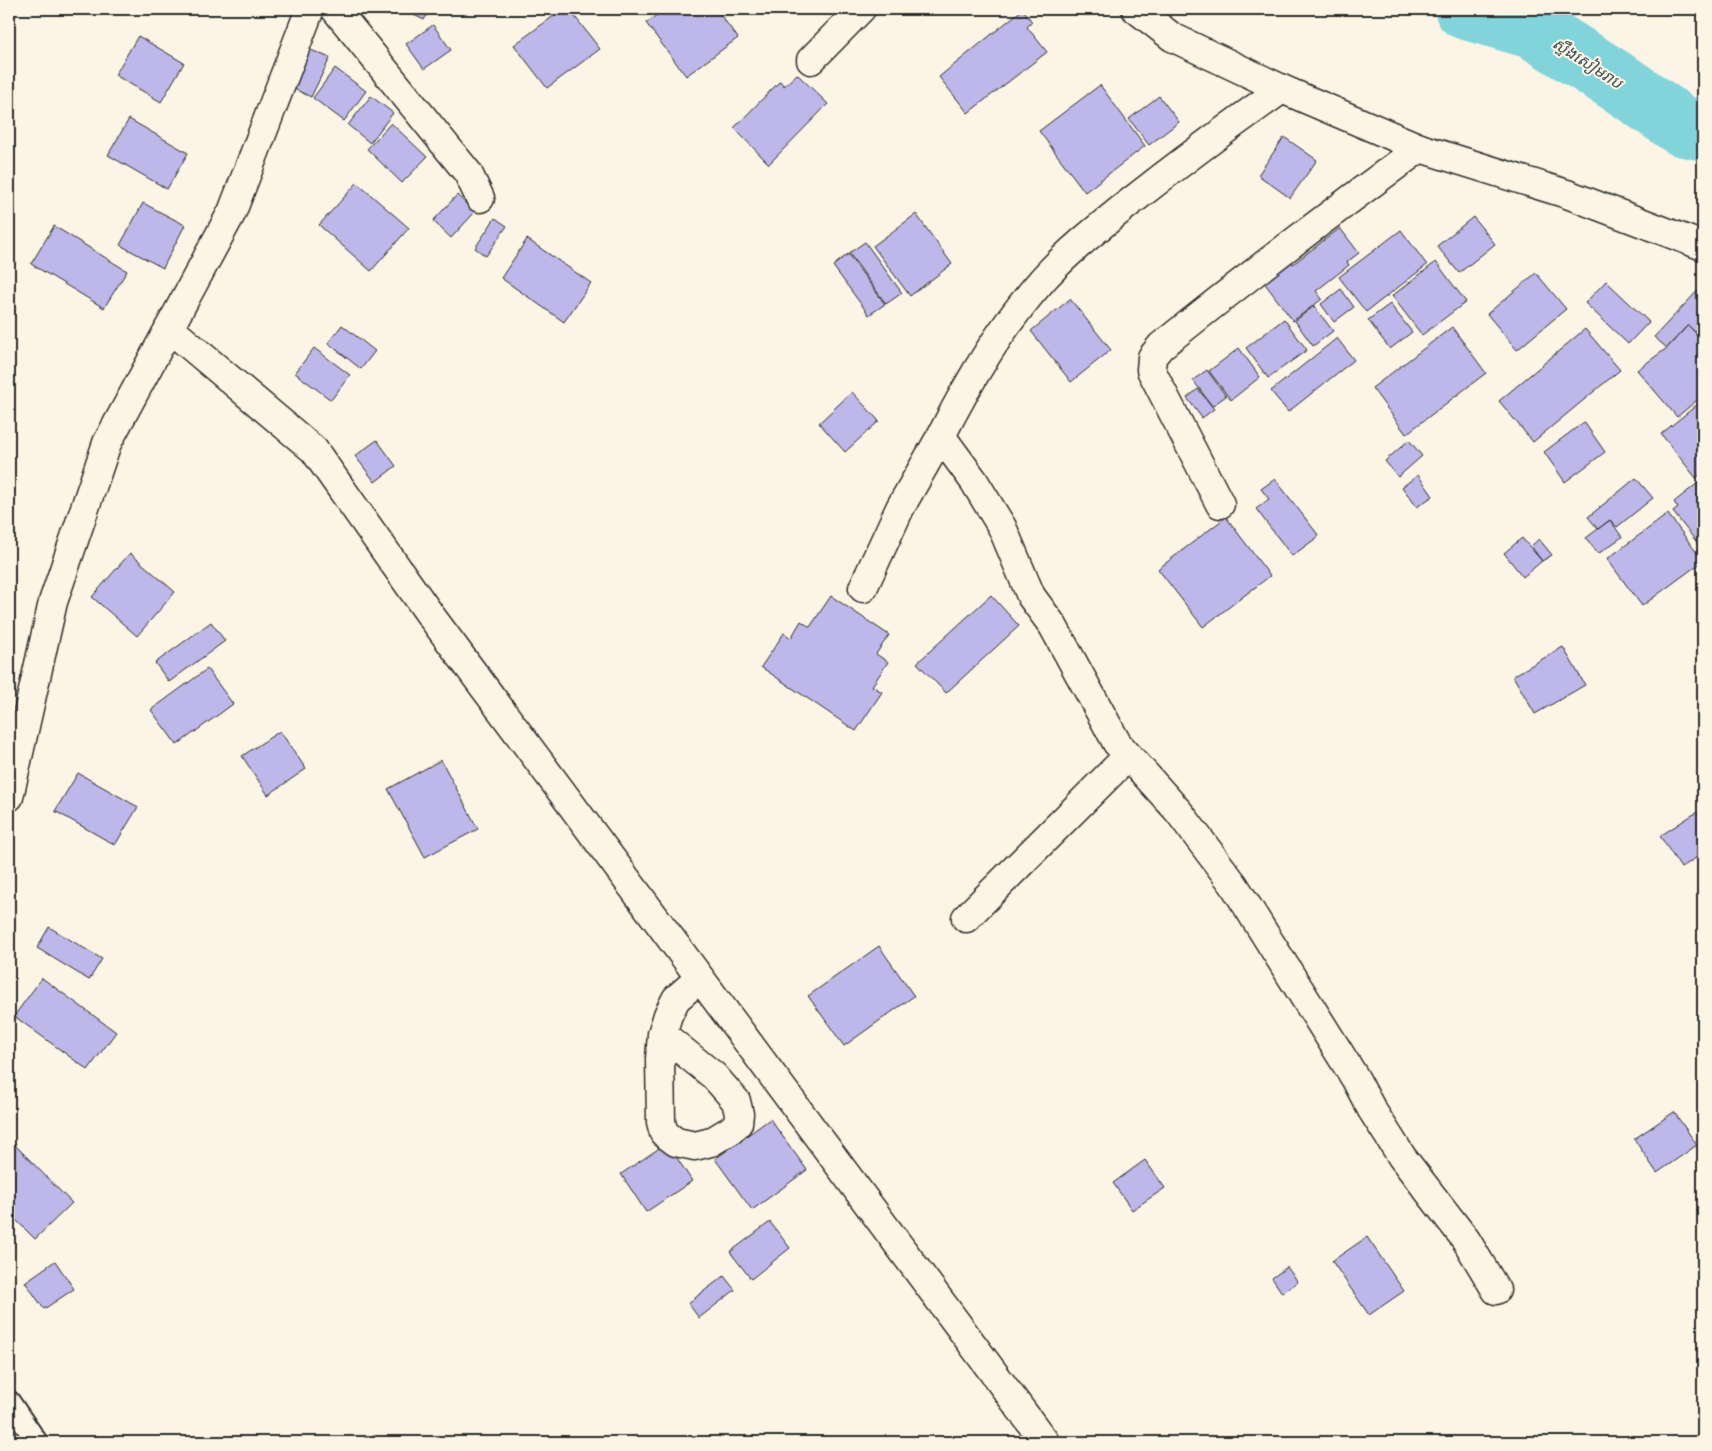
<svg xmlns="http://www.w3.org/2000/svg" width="1712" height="1451" viewBox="0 0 1712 1451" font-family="'Balsamiq Sans','Noto Sans Khmer',sans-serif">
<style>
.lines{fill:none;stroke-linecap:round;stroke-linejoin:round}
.river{stroke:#82d4db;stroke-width:61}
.building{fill:#beb7e9;stroke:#2b2b2b}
.lane-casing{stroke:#2b2b2b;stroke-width:24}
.street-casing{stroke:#2b2b2b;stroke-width:31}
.secondary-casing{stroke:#2b2b2b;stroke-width:31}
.lane{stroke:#fcf5e5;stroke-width:20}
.street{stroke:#fcf5e5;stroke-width:28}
.secondary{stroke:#fcf5e5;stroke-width:28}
.labels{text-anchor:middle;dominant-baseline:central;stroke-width:4;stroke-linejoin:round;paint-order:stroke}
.water-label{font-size:16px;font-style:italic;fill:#415557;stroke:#fcf5e5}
</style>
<rect width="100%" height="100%" fill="#fcf5e5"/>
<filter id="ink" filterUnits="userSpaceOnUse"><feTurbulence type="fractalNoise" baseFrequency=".02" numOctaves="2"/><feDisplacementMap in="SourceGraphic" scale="10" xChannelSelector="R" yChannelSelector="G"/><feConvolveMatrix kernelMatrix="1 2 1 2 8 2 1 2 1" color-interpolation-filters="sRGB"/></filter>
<g filter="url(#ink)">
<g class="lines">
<path class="river" d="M1465,9L1534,29L1624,86L1682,126L1703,130"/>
</g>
<path class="building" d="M402,9H430L424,20Z
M563,9H569L600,49L547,88L514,45Z
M665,9H716L738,38L686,76L646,23Z
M770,9H784L778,13L775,9L771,11Z
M1023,9L1032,22L1027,27L1047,52L968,113L939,77Z
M433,25L451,50L424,69L406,44Z
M138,36L184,63L161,102L115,75Z
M304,47L330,58L311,97L286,85Z
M335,68L366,91L344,121L313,98Z
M797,74L828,104L769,164L734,128L780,81L784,86Z
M1100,85L1145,146L1085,192L1039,131Z
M371,96L393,113L370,143L348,125Z
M1159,96L1179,122L1149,145L1129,119Z
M129,119L188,153L167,189L108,155Z
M391,123L427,157L402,183L367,149Z
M1284,137L1317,160L1290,198L1258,175Z
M357,183L409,228L371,271L319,225Z
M457,195L475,212L451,238L433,221Z
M143,203L185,225L163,268L120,245Z
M916,214L952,264L910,296L873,246Z
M1473,217L1495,244L1459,273L1437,246Z
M495,218L507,226L486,256L475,248Z
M54,226L127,271L104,308L31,264Z
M1340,228L1359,253L1347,262L1349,265L1316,291L1322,299L1293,321L1257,273L1284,253L1293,264Z
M1401,230L1427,265L1366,312L1339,277Z
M527,239L591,283L564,322L501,278Z
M865,242L902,293L886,304L849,253Z
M848,254L885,304L869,315L833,266Z
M1436,262L1466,302L1422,335L1392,296Z
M1536,273L1566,309L1517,350L1487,314Z
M1606,281L1649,322L1628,344L1585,303Z
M1703,285V329L1698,335L1688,325L1667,348L1654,337Z
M1341,289L1354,307L1334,322L1321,304Z
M1070,299L1111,350L1071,382L1031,331Z
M1390,304L1412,332L1390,349L1368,320Z
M1314,306L1333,331L1313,346L1295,321Z
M1284,319L1307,350L1268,378L1246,348Z
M342,325L375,351L361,369L328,343Z
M1688,325L1703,341V395L1677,417L1637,370L1667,348Z
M1452,327L1486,373L1406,434L1372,388Z
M1585,329L1620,370L1533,442L1499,401Z
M1337,338L1354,360L1288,412L1271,391Z
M314,348L350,375L331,400L295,373Z
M1239,348L1260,377L1231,400L1209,371Z
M1207,370L1226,396L1212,406L1193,380Z
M1198,389L1214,409L1202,418L1187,398Z
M852,392L879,421L845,452L819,423Z
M1703,400V472L1696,478L1661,434Z
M1584,422L1605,452L1565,482L1544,452Z
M377,440L396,466L375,482L355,456Z
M1409,440L1422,456L1398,477L1385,461Z
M1418,475L1433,496L1417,507L1402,487Z
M1636,478L1653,498L1617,527L1610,520L1598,529L1588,517Z
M1275,479L1319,536L1292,556L1256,509L1269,499L1261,489Z
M1703,479V550L1673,512L1678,508L1674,502Z
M1668,514L1703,561L1642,606L1607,559Z
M1226,517L1270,576L1203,627L1158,569Z
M1610,520L1622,537L1598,554L1586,538Z
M1522,538L1542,561L1523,577L1504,553Z
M1539,539L1552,555L1542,561L1531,546Z
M130,553L175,592L137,636L92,597Z
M991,595L1019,626L946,693L917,663Z
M831,596L889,635L876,654L888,662L872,686L882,692L856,731L761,667L784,633L791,638L801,621L810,627Z
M211,622L225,641L169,682L155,663Z
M1563,647L1585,685L1535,714L1513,676Z
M207,669L233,704L177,745L151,710Z
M280,731L306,769L268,795L242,756Z
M441,760L478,829L425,857L388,789Z
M78,773L138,807L115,845L55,811Z
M1697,812L1703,821V853L1681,868L1660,836Z
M49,927L102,959L89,980L37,948Z
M879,946L914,996L844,1046L808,996Z
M42,978L116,1032L88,1070L14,1016Z
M1674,1112L1697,1145L1657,1173L1634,1139Z
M770,1119L807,1170L752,1210L715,1159Z
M667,1143L692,1181L646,1212L621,1174Z
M14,1144L72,1203L35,1239L9,1213V1150Z
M1145,1160L1165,1188L1132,1210L1113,1183Z
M770,1222L790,1248L751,1279L730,1252Z
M1367,1237L1404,1291L1369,1315L1332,1261Z
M55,1261L74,1289L44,1309L25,1282Z
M1287,1267L1298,1282L1282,1293L1272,1278Z
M724,1276L735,1290L699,1318L688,1303Z"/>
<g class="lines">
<defs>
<path id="lane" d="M9,1401L37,1442"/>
<path id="street" d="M335,9L468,173L480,198
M811,60L861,9
M1282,89C1228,127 1176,166 1124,207C1097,229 1069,251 1045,277C1002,325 970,379 941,436L974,481L1002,527L1031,596L1053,626L1117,743L1179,812L1234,885L1355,1078L1372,1110L1402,1157L1466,1240L1496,1290
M169,328L314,450L431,616L1045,1442
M1220,504L1151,370L1152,357L1161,346C1246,278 1332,212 1420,148
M863,588L900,508L941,436
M9,797L53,602L107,443L232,212L310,9
M966,918L1128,756
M662,1034L714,1076L736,1101L739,1114L738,1123L731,1130L711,1142L695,1146L676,1142L664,1133L661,1122L660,1059L662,1034L668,1015L676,999L700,978"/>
<path id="secondary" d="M1136,9L1172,37L1282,89L1420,148L1567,194L1703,246"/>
</defs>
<use href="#lane" class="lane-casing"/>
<use href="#street" class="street-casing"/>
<use href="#secondary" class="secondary-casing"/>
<use href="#lane" class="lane"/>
<use href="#street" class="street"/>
<use href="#secondary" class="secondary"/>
</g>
</g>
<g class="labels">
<g class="water-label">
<text transform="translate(1587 64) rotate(33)">ស្ទឹងសៀមរាប</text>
</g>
</g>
<rect width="1712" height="1451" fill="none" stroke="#fcf5e5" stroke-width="30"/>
<rect x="15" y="15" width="1682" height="1421" fill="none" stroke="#2b2b2b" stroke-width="2" filter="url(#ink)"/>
</svg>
